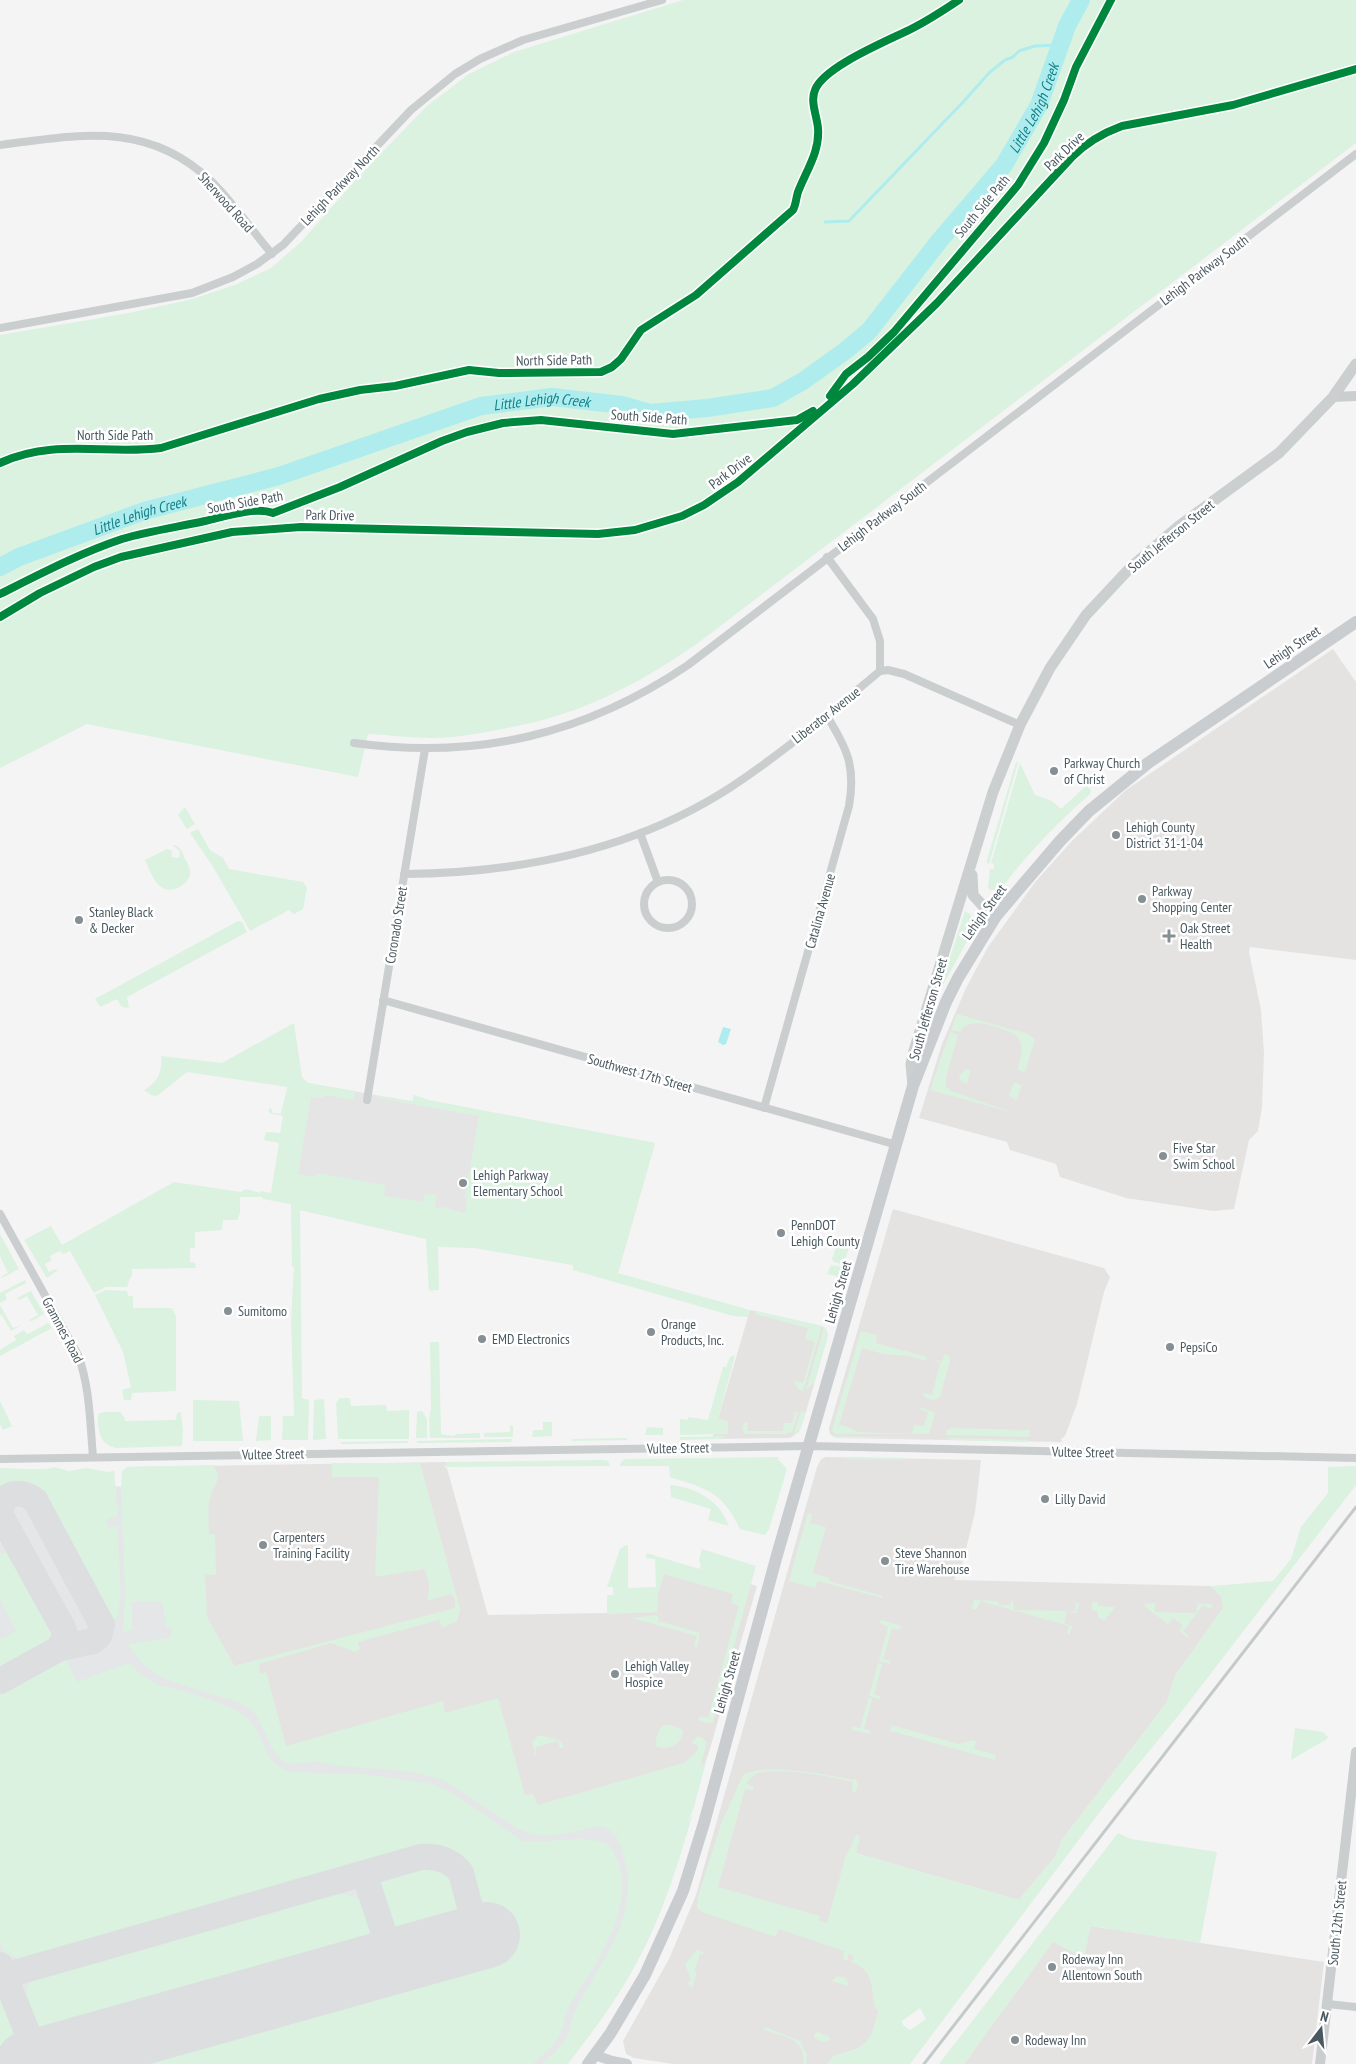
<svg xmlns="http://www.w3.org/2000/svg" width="1356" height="2064" viewBox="0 0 1356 2064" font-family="'PT Sans Narrow',sans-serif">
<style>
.commercial{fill:#e5e3e2}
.education{fill:#e6e5e6}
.airport{fill:#e4e6e7}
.green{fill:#daf2df;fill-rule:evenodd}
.water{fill:#afecee}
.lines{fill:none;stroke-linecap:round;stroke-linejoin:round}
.stream{stroke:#afecee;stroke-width:3}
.river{stroke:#afecee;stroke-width:18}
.taxiway{stroke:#dddedf;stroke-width:26}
.runway{stroke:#dddedf;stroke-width:66}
.minor{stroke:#cacecf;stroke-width:8}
.tertiary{stroke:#cacecf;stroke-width:10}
.secondary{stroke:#cbcfd0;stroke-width:11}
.primary{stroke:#c9cdcf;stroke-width:12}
.rail{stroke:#c6c9ca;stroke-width:3}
.cycleway-casing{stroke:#fff;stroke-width:11}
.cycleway{stroke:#00873e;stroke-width:8}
.poi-dot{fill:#868f94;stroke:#fff;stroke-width:2}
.labels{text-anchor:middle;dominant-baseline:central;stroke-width:5;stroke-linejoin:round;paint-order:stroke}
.street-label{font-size:14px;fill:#4a5960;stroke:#fff}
.poi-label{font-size:14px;fill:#4a5960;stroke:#fff;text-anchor:start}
.water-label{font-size:15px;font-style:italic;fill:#108288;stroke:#fff}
</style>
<rect width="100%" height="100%" fill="#f4f4f4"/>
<path class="commercial" d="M1333,649L1356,682V960L1250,947L1249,952L1261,1010L1264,1053L1262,1107L1258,1131L1249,1140L1234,1209L1213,1211L1126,1198L1060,1177L1056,1164L1010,1150L1007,1142L919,1118L942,1044L966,988L988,947L1036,881L1072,841L1126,790Z
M893,1209L1104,1268L1110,1277L1104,1292L1077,1404L1065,1436L1061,1439L1062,1442L836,1438L830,1434L829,1428Z
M750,1310L822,1326L826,1329L828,1335L806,1412L799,1432L790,1438L712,1439Z
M826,1457L981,1460L975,1513L961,1569L954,1580L1211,1586L1221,1596L1224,1608L1175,1676L1167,1702L1062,1840L1055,1857L1019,1900L852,1852L899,1952L879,2010L871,2038L860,2048L834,2056L828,2064H673L634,2058L626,2054L623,2041L669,1959L696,1895L817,1467L821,1459Z
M448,1462L444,1467L447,1468L488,1615L657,1612V1557L757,1586L709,1752L704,1765L533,1829L286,1759L127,1474V1467Z
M1091,1926L1324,1962L1312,2064H964L1053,1941Z"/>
<path class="education" d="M300,1082L655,1143L617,1276L574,1265L428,1239L300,1210L299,1206L281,1202Z"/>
<path class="airport" d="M0,1478L126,1487L286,1759L498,1698L531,1819L697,1763L675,1841L557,2064H0Z"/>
<path class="green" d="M683,0H1356V143L698,643C631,689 578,716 497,730C476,734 454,738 433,738C411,738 390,735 368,734L358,777L87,724L0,768V335L129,313L193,299L237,284L271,268L301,242L361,174L427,106L469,74L514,52Z
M1016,762H1018L989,864L987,863V860Z
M1020,763L1035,795L1052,801L1061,809L1086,786L1091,790L1090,794C1056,824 1025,856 998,893L995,890H990L988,888L990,869H994V864L991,863Z
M185,807L195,824L187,829L178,815Z
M198,829L210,850L223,858L229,869L303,882L307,888L303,909L294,914L289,910L250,931L212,865L190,833Z
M175,845C180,847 182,851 184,857C187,862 191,869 190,875C187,886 171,894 161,887C153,881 149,868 145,860L167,849L172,851V857L179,858L180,851L173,846Z
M965,911L970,914L975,927L943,985L942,983Z
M238,921L242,922L247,932L127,997L129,1007L125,1008L121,1006L117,999L100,1007L95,999Z
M957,1014L1028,1034L1035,1039L1025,1072L1018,1070C1020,1056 1026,1049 1017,1036C1004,1028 968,1014 960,1032L951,1030Z
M294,1023L302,1077L308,1083L355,1091L354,1100L324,1095V1098L311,1097L298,1174L315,1177L317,1173L385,1185L384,1196L423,1202L425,1194L437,1195L435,1208L442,1207L465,1213L467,1199L465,1197L479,1116L377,1098L378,1096L412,1102L414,1095L429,1100L650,1142L655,1143L618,1273L750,1310L748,1317L733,1316L573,1270V1265L474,1248L438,1247L439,1290L429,1291L426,1239L300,1210L302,1398L309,1400L308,1440H282L283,1416H294L291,1320L294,1268L292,1266L291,1204L263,1199L262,1197H240V1213L237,1220H223L222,1230L195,1232V1248H190V1262L195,1263L196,1268L132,1269V1276L130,1278L127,1287H106L94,1293L70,1251L63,1254L60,1251L50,1256L51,1261L45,1264L49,1272L56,1269L58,1270L47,1278L24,1240L51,1226L62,1245L174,1182L241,1192L246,1189L260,1193V1191L271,1193L279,1143L264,1140L266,1132L280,1133L283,1116L269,1113V1110H267L271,1108L273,1113L281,1114C282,1105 286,1097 287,1087L187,1072L157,1096L151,1095L144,1090C157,1083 163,1072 161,1056L222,1063Z
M950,1032L958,1035L946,1078V1086L951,1091L1014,1113L930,1090Z
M966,1069L971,1070L967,1084L960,1080L959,1076Z
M1014,1082L1022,1086L1016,1100L1009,1096Z
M0,1234L19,1269L2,1278L1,1277L8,1273L0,1256Z
M837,1243L849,1247L844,1265L834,1262L832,1259Z
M831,1265L843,1267L829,1316L827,1317L837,1278L836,1276L827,1274Z
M25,1280L26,1283L5,1294L7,1299L0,1303V1293Z
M106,1290L127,1291L128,1296H133V1308H172L176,1316V1391L132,1393L131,1400H124L122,1390L131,1387L123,1352L95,1295Z
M31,1291L44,1314L32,1321L29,1320L38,1315L27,1296L19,1300L17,1298Z
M0,1305L13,1328L22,1325L11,1331L2,1315H0Z
M756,1311L822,1326L803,1391L798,1389L794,1383V1381L803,1383L815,1342L805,1339L808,1328L755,1314Z
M48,1323L52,1328L0,1356V1350L16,1340L14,1336L24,1330L27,1334L30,1333Z
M824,1327L828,1335L814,1383L806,1390Z
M861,1331L877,1335L876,1343L927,1357L926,1361L908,1356L883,1354L862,1348L839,1425L848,1427L858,1432L912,1434L914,1425L924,1426L928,1412L919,1409L921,1407L935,1413L929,1434H834L832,1430Z
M430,1342H439L441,1434L454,1436L457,1434L480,1433V1438H430L429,1419L431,1409Z
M945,1354L949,1356L950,1360L940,1397L935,1400L924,1397L923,1393L932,1395L940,1363L930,1358L942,1362Z
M732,1356H735L718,1418L728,1422V1434L680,1435V1419L688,1420V1417L708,1420L723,1367H726L730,1357Z
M340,1398H350L351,1406L386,1405L387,1411L409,1410V1439H338L336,1403Z
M324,1399L326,1439L313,1440L314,1400Z
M193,1400L239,1401L243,1441H193Z
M0,1401L12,1426L3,1430L0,1424Z
M422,1411L427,1419V1438H416L417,1414V1412Z
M801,1411L806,1412L800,1430L793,1437Z
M104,1412H120L124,1417L125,1421L176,1420L177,1413L181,1412L183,1430L182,1446L115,1448C98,1442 98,1430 98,1414Z
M795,1412H798L792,1432L784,1434H744L742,1426L746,1422H748L747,1431H783L784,1423H792Z
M259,1416H271V1440L256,1441Z
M543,1422H552V1436L532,1437L533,1430H543Z
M510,1425L513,1426V1437H484V1433L510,1432Z
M647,1427L663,1428V1435H645Z
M952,1428L1030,1430L1029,1437L946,1435L947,1430Z
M727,1436L719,1439L680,1440V1437Z
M832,1436L928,1438H836Z
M627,1438V1440L572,1441V1439Z
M947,1438H955L1028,1440V1442L952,1440Z
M512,1439L511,1442L418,1443L416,1441Z
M409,1441L408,1443L342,1444L340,1442Z
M779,1457L778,1459L787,1469L769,1529L765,1535L740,1529C724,1494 707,1488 672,1478L670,1476L669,1466H620L621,1462L625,1459Z
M846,1457L906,1458V1460L846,1459Z
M603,1460L608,1461L610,1466L444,1467L448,1462Z
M332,1463H420L460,1609L457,1621L442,1628L439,1620L358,1642L360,1649L355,1652L331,1643L259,1664L260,1674L266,1672L286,1746L443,1701L445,1713L498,1698L525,1795L533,1794L538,1805L684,1763L695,1754L699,1747L692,1743L696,1737H701L707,1742L701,1764L704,1765L710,1747L694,1807L687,1823L693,1813C677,1868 660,1923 631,1973C613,2005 590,2035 568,2064H542C550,2056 563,2047 567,2036C571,2028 571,2019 575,2011C600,1962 641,1916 624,1857C621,1846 618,1835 607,1828C599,1824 590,1828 582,1830C561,1835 538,1840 519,1829L443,1780C409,1769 373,1769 338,1766C331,1765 325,1763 319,1762C308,1761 299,1766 289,1763C269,1759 266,1722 250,1709C241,1702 228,1699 218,1696C179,1683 151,1682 128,1644L170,1638L173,1628L166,1627L163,1605L160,1601L132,1602V1630L123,1632L125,1593L121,1487L122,1471L127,1467L213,1465C224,1480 213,1485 210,1498C207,1508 209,1523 209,1534H215L216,1575L205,1574L207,1614L205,1613L234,1666L455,1608V1599L451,1594L427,1601C430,1589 430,1580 424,1569L375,1577L379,1477H332Z
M1356,1466V1485L1182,1711L1105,1805L910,2064H828L833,2056C869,2046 869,2045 879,2010L875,2008C871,1988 874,1969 851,1962L854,1956L848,1954V1961L843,1959L844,1951L779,1929L775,1937L702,1912L697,1908L698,1897L721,1824L743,1775C763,1762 830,1775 853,1780L855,1778L858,1785L855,1792L852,1791L853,1782C829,1776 787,1768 762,1772C755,1773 751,1778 746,1783L754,1788L753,1791L745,1789L718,1887L820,1916L819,1920L827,1923L845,1858L857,1834L860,1837L856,1853L1019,1900L1055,1857L1062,1840L1167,1702L1175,1676L1223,1608L1221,1596L1211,1586L1273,1581L1291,1559L1301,1527L1328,1493V1467ZM920,2008L926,2019L910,2030L903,2025L902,2021Z
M54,1467L69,1471L86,1468L108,1472L114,1471L118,1516L106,1520L108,1527L117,1526C118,1548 124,1598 117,1617C115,1622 112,1623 108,1624L37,1496C25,1482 14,1487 0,1495V1468C11,1468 47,1471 54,1467Z
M670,1485C696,1487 720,1501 729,1526L708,1520L711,1509L671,1497Z
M808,1513L812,1514L810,1523L826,1527L813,1573L829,1578V1581L883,1596L882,1598L818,1581L815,1588L789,1581Z
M0,1522L10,1541L0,1544Z
M626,1545H628V1588L656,1587L655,1559L646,1558V1553L699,1569L701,1566L699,1560L702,1549L756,1566L713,1722L706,1723L698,1720L701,1716L708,1718L739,1606L731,1603L733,1594L664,1574L658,1594L657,1612L607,1614V1595H613V1587H607L620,1549Z
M15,1550L55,1622L56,1636L47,1649L0,1674V1639L16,1631L0,1599V1554Z
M974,1600L998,1601L999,1605H1010L1011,1601H1013L1014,1610L1075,1611L1076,1602L1079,1604L1076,1613L1067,1611L1064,1623L1073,1627L1069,1635L1067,1633L1069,1626L980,1601L977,1609H973L972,1607Z
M1093,1602H1097L1098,1606L1115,1607L1104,1621L1098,1617V1612L1091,1609Z
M1146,1603H1155V1612L1196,1613L1198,1603L1211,1604L1213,1606L1209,1609L1203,1605L1183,1631L1189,1636L1187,1638L1179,1631L1183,1625L1173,1618L1168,1624L1144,1606Z
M658,1615V1621L700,1633L697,1647H694L697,1636L632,1618Z
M881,1620L902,1626L899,1630L892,1628L883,1659L890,1661L891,1664L879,1661L888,1627L880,1623Z
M64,1655L77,1682L129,1663C133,1665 134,1668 137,1671C144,1676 152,1682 160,1685C165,1687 170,1687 175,1689C195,1694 227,1704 244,1715C267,1732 259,1763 291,1772L363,1774L434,1784L452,1793L522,1841C550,1845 583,1832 609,1845C645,1895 598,1962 570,2004C565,2013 565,2021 562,2029C557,2043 543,2054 533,2064H85L491,1949L469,1871C450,1845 433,1846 405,1853L23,1962L4,1951L0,1943V1689Z
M878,1663L882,1664L874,1694L881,1697L880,1699L869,1696Z
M869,1698L872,1699L864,1729L870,1731L871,1734L852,1730L851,1728L853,1726L860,1728Z
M663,1725H671L683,1730C683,1743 670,1751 657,1747C654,1740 658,1731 663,1725Z
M892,1725L958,1744L974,1740L976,1742L974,1749L996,1755L995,1760L891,1731L888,1739Z
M1295,1728L1323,1732L1328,1737L1327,1739L1291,1760Z
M539,1735L561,1741L564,1747L560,1748L558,1741L535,1747L537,1755H535L532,1742Z
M1118,1833L1131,1839L1217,1852L1200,1943L1091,1926L1084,1958L1053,1942L964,2064H939Z
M424,1867L439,1868C450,1874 453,1881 457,1893C469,1929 429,1932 404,1939H399L393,1932L380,1884C388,1872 411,1871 424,1867Z
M344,1894C347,1895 352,1896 355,1897C372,1906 376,1933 362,1945C354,1951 343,1955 333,1959L59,2036C54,2036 48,2035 44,2033C26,2023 17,1986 38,1976L317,1897Z
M697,1950L703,1952V1955L700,1954L694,1971L697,1972L692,1988L688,1983L691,1979L686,1967V1963Z
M837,1976L846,1978L848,1982V1986L832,1981Z
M0,1997C16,2011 20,2040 0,2052Z
M765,2027L800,2041L807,2055L806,2064H803C807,2039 783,2036 764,2030Z
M817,2032L828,2036L830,2039L828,2041L823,2042L815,2038L814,2034Z"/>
<path class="water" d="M723,1027L731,1029L726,1044L723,1045L718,1042Z"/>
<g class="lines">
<path class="stream" d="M825,222L849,221L964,101L990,72L1005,60L1013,57L1019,51L1035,46L1060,45"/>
<path class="river" id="s1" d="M0,567L19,557L144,511L279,476L481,406L552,397L622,405L650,413L707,408L773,398L803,381L845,351L869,331L940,240L1004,165L1039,105L1067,26L1081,0"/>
<path class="taxiway" d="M0,1681L60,1648L93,1641L99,1636L102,1625L35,1500C18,1488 0,1493 1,1516L63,1628L65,1635L60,1648
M364,1873L393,1961
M0,1965L39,2061
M0,1977L421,1857C437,1856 451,1860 461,1873L478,1937"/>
<path class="runway" d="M28,2064L487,1935"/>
<path class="minor" d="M0,145C79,135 147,120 211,181C233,202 252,231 272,254
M0,328L192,293L233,277L257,264L283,245L411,110L455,74L480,59L523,40L662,0
M827,557L873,619L880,641V671
M0,617L40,593L94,567L121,557L232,532L301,527L598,534L635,530L682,516L704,505L738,482L853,384L937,303L1072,157C1087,142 1103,133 1122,126L1233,105L1356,69
M354,743C478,760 586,734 688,665L1356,154
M640,833L658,882
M404,874C523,873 644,848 743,779C791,746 836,708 880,671L888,670L904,674L1020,725
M644 904a24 24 0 1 1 48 0a24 24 0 1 1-48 0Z
M383,1000L897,1145
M367,1100L425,749
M764,1108L849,806C856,765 847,750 827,716
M0,1214L78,1355C90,1387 90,1423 93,1457
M0,1459L809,1446L1356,1458
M1328,2004L1356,2007"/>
<path class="tertiary" d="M1333,397L1356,396
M595,2055L612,2061L627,2064
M1320,2064L1356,1752"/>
<path class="secondary" d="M972,875L973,895L984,907L996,916
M913,1086L911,1064L913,1054L993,792L1020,725L1050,668L1086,615L1130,568L1179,526L1279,453L1333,397L1356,364"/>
<path class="primary" d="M588,2064L610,2034L645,1975L683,1891L704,1823L777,1555L913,1086L946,1002L958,978L996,916L1060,841L1089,811L1148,763L1356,622"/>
<path class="rail" d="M924,2064L1356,1507"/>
<defs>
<path id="cycleway" d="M830,396L846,374L868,357L894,332L1018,185L1044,143L1064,100L1076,67L1111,0
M0,463C54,438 106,455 161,448L319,399L360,390L395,386L469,370L499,373L601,372L612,367L621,359L641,330L696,295L793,210C796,205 796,198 798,192C806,171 820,152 818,128C817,116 810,102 815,90C824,66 890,40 913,28C929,20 944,10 959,0
M0,594C40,574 80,553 122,539C149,531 178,527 205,521C223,517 255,506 273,513L340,487L442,441L467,432L503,423L541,420L673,434L797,420L813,411
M0,617L40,593L94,567L121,557L232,532L301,527L598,534L635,530L682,516L704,505L738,482L853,384L937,303L1072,157C1087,142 1103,133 1122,126L1233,105L1356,69"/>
</defs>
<use href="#cycleway" class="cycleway-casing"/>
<use href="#cycleway" class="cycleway"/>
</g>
<g class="poi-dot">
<circle cx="1054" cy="771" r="5"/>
<circle cx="1116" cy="835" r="5"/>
<circle cx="1142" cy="899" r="5"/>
<circle cx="79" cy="920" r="5"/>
<path d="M1166.5 928.5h5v5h5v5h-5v5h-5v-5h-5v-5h5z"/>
<circle cx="1163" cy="1156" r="5"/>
<circle cx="463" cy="1183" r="5"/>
<circle cx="781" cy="1233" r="5"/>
<circle cx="228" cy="1311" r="5"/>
<circle cx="651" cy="1332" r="5"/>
<circle cx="482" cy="1339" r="5"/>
<circle cx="1170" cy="1347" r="5"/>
<circle cx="1045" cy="1499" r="5"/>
<circle cx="263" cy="1545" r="5"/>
<circle cx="885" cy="1561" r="5"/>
<circle cx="615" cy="1674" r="5"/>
<circle cx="1052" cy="1967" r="5"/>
<circle cx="1015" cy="2040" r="5"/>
</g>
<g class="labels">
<g class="street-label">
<text transform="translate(1064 151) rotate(-44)">Park Drive</text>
<text transform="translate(340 185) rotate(-46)">Lehigh Parkway North</text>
<text transform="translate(226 202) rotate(48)">Sherwood Road</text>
<text transform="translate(982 206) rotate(-50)">South Side Path</text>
<text transform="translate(1204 270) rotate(-37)">Lehigh Parkway South</text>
<text transform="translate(554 360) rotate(-1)">North Side Path</text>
<text transform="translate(649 417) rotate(4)">South Side Path</text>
<text x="115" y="435">North Side Path</text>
<text transform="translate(730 471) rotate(-37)">Park Drive</text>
<text transform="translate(245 502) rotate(-10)">South Side Path</text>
<text transform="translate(330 515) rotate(1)">Park Drive</text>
<text transform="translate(882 516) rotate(-37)">Lehigh Parkway South</text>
<text transform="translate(1171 536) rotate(-39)">South Jefferson Street</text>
<text transform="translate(1292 647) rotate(-34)">Lehigh Street</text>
<text transform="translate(826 715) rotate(-38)">Liberator Avenue</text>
<text transform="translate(820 911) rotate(-74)">Catalina Avenue</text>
<text transform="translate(984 912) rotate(-54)">Lehigh Street</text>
<text transform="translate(396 925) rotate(-81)">Coronado Street</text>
<text transform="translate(928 1009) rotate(-74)">South Jefferson Street</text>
<text transform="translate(640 1073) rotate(16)">Southwest 17th Street</text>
<text transform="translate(838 1292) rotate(-74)">Lehigh Street</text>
<text transform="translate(63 1330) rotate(62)">Grammes Road</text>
<text transform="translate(678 1448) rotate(-1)">Vultee Street</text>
<text transform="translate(1083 1452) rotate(1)">Vultee Street</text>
<text transform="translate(273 1454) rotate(-1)">Vultee Street</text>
<text transform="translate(727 1682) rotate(-74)">Lehigh Street</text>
<text transform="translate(1337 1923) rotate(-84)">South 12th Street</text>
</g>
<g class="poi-label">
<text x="1064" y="763">Parkway Church<tspan x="1064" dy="16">of Christ</tspan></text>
<text x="1126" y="827">Lehigh County<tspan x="1126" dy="16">District 31-1-04</tspan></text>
<text x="1152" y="891">Parkway<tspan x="1152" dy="16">Shopping Center</tspan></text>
<text x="89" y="912">Stanley Black<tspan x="89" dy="16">&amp; Decker</tspan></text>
<text x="1180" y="928">Oak Street<tspan x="1180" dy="16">Health</tspan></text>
<text x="1173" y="1148">Five Star<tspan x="1173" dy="16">Swim School</tspan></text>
<text x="473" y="1175">Lehigh Parkway<tspan x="473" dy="16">Elementary School</tspan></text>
<text x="791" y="1225">PennDOT<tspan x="791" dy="16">Lehigh County</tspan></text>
<text x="238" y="1311">Sumitomo</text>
<text x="661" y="1324">Orange<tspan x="661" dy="16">Products, Inc.</tspan></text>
<text x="492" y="1339">EMD Electronics</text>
<text x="1180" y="1347">PepsiCo</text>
<text x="1055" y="1499">Lilly David</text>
<text x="273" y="1537">Carpenters<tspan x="273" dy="16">Training Facility</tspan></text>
<text x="895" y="1553">Steve Shannon<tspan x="895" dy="16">Tire Warehouse</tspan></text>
<text x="625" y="1666">Lehigh Valley<tspan x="625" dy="16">Hospice</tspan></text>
<text x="1062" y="1959">Rodeway Inn<tspan x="1062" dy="16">Allentown South</tspan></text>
<text x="1025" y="2040">Rodeway Inn</text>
</g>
<g class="water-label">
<text stroke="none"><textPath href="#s1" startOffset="1199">Little Lehigh Creek</textPath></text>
<text stroke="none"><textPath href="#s1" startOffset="569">Little Lehigh Creek</textPath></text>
<text stroke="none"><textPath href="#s1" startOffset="149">Little Lehigh Creek</textPath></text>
</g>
</g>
<g transform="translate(1321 2029) rotate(16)" stroke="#ffffff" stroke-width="4" paint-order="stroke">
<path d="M0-4L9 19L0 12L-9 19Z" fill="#4a5960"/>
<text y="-8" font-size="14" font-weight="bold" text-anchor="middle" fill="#4a5960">N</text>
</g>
</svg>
